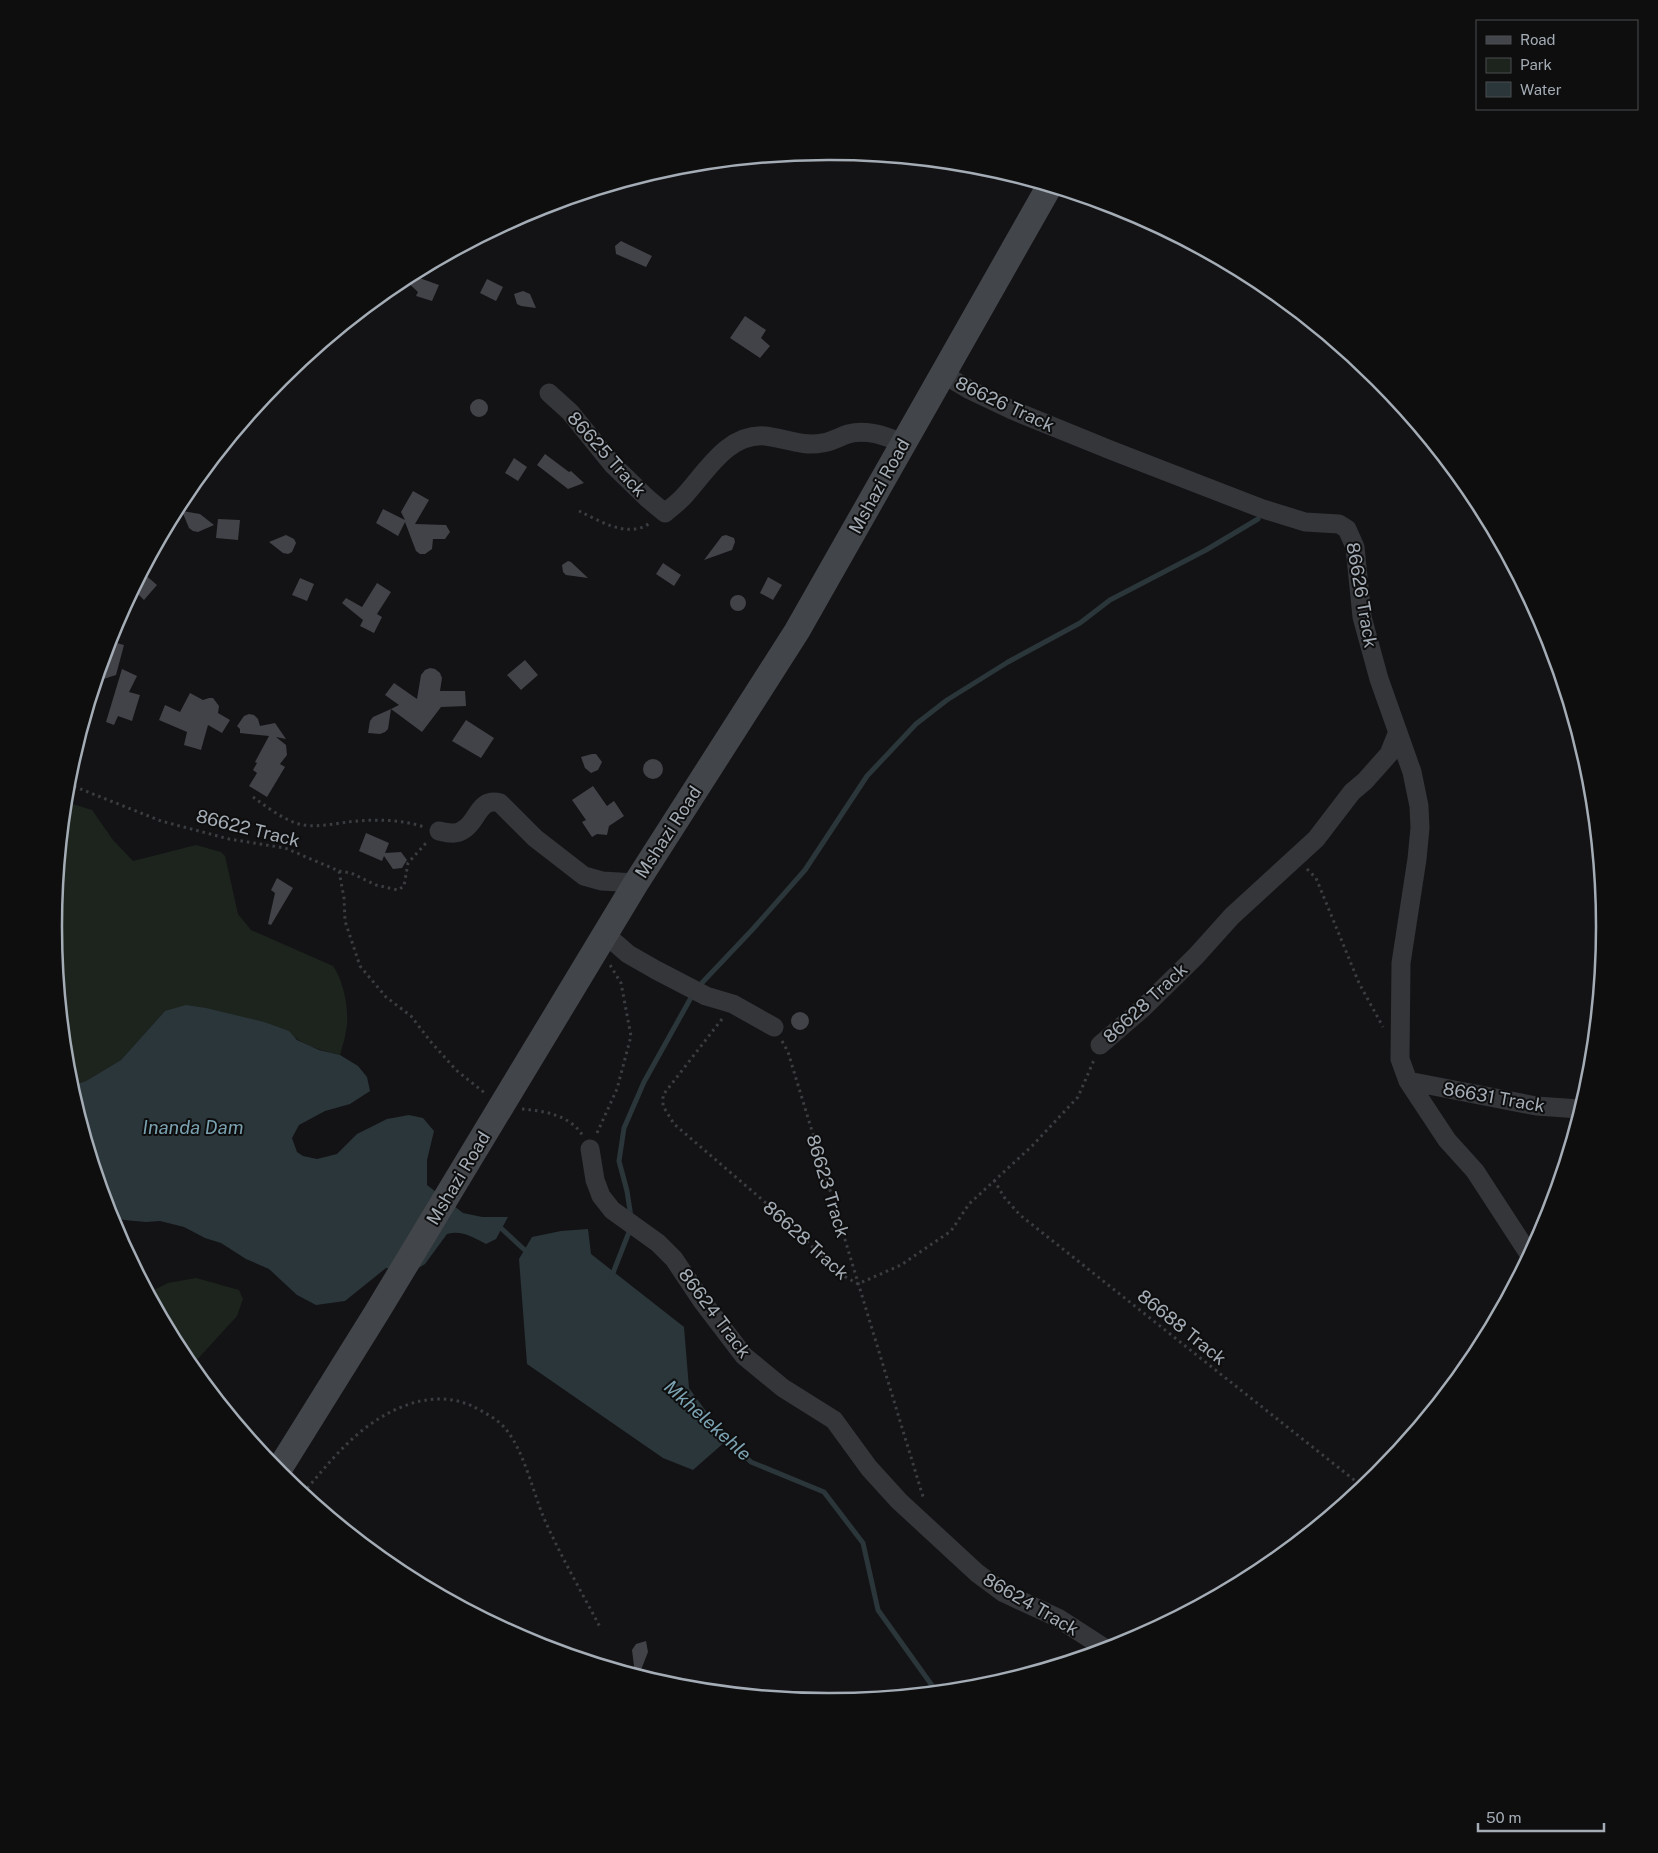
<svg xmlns="http://www.w3.org/2000/svg" width="1658" height="1853" viewBox="0 0 1658 1853" font-family="'Public Sans',sans-serif">
<style>
.green{fill:#1d241d}
.water{fill:#2b363a}
.lines{fill:none;stroke-linecap:round;stroke-linejoin:round}
.stream{stroke:#2b363a;stroke-width:5}
.building{fill:#424348}
.path{stroke:#3a3d41;stroke-width:3;stroke-dasharray:2.5 4;stroke-linecap:butt}
.street{stroke:#34363a;stroke-width:19}
.secondary{stroke:#42454a;stroke-width:26}
.labels{text-anchor:middle;dominant-baseline:central;stroke-width:4;stroke-linejoin:round;paint-order:stroke}
.street-label{font-size:18px;fill:#a4acb5;stroke:#0e0e0f}
.water-label{font-size:19px;font-style:italic;fill:#7aa2b1;stroke:#0e0e0f}
.rim{fill:none;stroke:#a4acb5;stroke-width:2.5}
</style>
<rect width="100%" height="100%" fill="#131315"/>
<path class="green" d="M66,802L92,810L113,840L133,861L196,845L221,852L225,856L238,914L251,930L333,966C344,981 350,1013 346,1031C345,1039 342,1047 340,1055C321,1050 302,1046 288,1031L165,1011L121,1060L86,1081L71,1086L69,1077L54,926Z
M196,1278L239,1290L243,1299L237,1316L194,1363L267,1447L265,1456L184,1357L150,1292L168,1283Z"/>
<path class="water" d="M186,1005L206,1008L264,1022L289,1031L297,1040L319,1050L340,1055L358,1066L367,1077L370,1091L350,1104L325,1111L299,1125L292,1138L297,1152L303,1156L317,1159L337,1154L357,1134L387,1119L409,1115L423,1118L434,1131L427,1160V1185L463,1213L482,1217H508L496,1239L486,1244C472,1237 462,1230 447,1234L425,1264L412,1272L386,1268L345,1301L316,1305L297,1295L269,1269L246,1259L221,1243L205,1238L184,1227L160,1221L146,1222L124,1220L110,1214L71,1086L86,1081L121,1060L165,1011Z
M588,1229L591,1254L684,1327L689,1388L727,1440L693,1470L663,1458L527,1364L519,1259L532,1237L561,1231Z"/>
<g class="lines">
<path class="stream" d="M698,987L752,930L805,870L867,776L916,724L947,700L1008,662L1080,623L1110,600L1206,550L1258,519
M631,1217L627,1191L619,1161L624,1128L644,1082L693,994
M502,1229L529,1254
M611,1278L631,1227
M723,1436L751,1462L824,1492L863,1543L878,1610L936,1691"/>
</g>
<path class="building" d="M621,241L652,256L646,267L616,254L615,246Z
M411,275L439,285L432,301L416,296L418,292L404,279Z
M487,279L503,287L496,301L480,293Z
M523,291L530,294L536,308L521,306L517,304L514,294Z
M745,316L766,330L761,338L770,346L760,358L730,338Z
M470 408a9 9 0 1 1 18 0a9 9 0 1 1-18 0Z
M545,454L569,472L571,471L584,483L568,489L537,465Z
M514,458L527,467L518,481L505,473Z
M413,491L429,500L415,524L446,525L450,532L445,539H433L432,549L425,554H420L416,551L405,522L398,536L376,523L383,509L405,520L401,512Z
M182,511L200,514L214,525L198,532L193,531L189,528Z
M218,519L240,520L238,540L216,538Z
M286,535L294,539L296,543L292,552L288,554L283,553L269,542Z
M726,535L734,538L735,542L732,550L704,560L722,536Z
M568,561L571,562L588,578L566,575L563,572L562,565Z
M663,563L681,575L674,586L656,574Z
M143,573L157,585L144,600L134,590Z
M768,577L782,585L773,600L760,593Z
M300,578L314,584L307,601L292,595Z
M377,583L391,592L377,614L382,617L374,633L360,626L363,620L342,603L346,598L362,607Z
M730 603a8 8 0 1 1 16 0a8 8 0 1 1-16 0Z
M109,641L124,645L116,675L97,681Z
M525,660L538,675L521,690L507,675Z
M430,668L435,669L440,673L442,678L440,691H465L466,706L441,707L422,732L391,709L399,705L385,695L394,683L417,699L421,675L425,670Z
M122,669L137,676L129,692L140,695L132,721L118,716L114,725L106,722Z
M190,693L203,700L209,698H213L219,706L218,713L230,720L222,733L208,725L201,750L184,745L187,732L159,720L165,705L180,712Z
M391,709L388,729L385,732L380,734L368,733L370,721L373,717Z
M249,714L254,715L258,719L260,726L275,723L286,739L276,737L286,745L287,755L280,764L285,767L267,797L249,786L257,773L253,770L257,763L255,762L269,736L240,733V729L237,726L244,716Z
M466,720L494,738L481,758L452,741Z
M592,754H596L602,762L598,770L591,773L585,768L581,757Z
M643 769a10 10 0 1 1 20 0a10 10 0 1 1-20 0Z
M593,786L607,806L614,801L624,816L609,826L607,835L597,834L592,837L582,822L586,820L572,800Z
M366,833L389,843L385,853L401,852L407,860L402,868L393,869L384,856L382,861L359,851Z
M277,878L293,888L271,925L268,924L275,893L271,890Z
M791 1021a9 9 0 1 1 18 0a9 9 0 1 1-18 0Z
M646,1641L648,1652L639,1675L635,1674L632,1650L636,1644Z"/>
<g class="lines">
<path class="path" d="M579,511C600,521 628,539 650,523
M68,784L161,821L229,839L285,848L339,871L344,898L345,921L360,966L386,997L411,1016L431,1042L456,1070L486,1094
M253,797C267,807 282,819 299,824C314,828 333,824 348,822C374,819 400,819 424,827
M1307,869L1316,878L1359,983L1383,1027
M339,871L351,873L376,885L398,890L404,886L408,863L427,842
M722,1019L663,1095V1106L674,1124L766,1203L842,1275L858,1284L901,1265L951,1231L969,1204L1032,1146L1078,1097L1094,1060
M782,1041L788,1052L924,1500
M522,1109C545,1111 570,1115 583,1136
M597,1133L617,1089L631,1036L621,983L610,965
M994,1180L1004,1197L1020,1215L1363,1487
M303,1493C318,1476 332,1458 349,1442C380,1412 429,1386 472,1406C484,1412 500,1420 508,1432C524,1453 533,1491 543,1516C559,1553 581,1591 600,1627"/>
<path class="street" d="M943,374L970,390L1012,410L1113,451L1263,509L1305,522L1339,524L1347,529L1355,547L1362,617L1379,679L1412,772L1419,806L1420,828L1417,859L1401,963L1400,1059L1408,1081L1447,1140L1475,1171L1529,1254
M549,393L570,412L613,465L647,498L665,513C672,507 679,502 685,495C707,471 728,433 765,436C784,438 803,447 822,443C831,442 839,437 848,434C868,429 885,436 903,443
M439,831C447,833 456,835 463,830C478,822 478,797 500,803L535,838L584,876L602,881L636,883
M605,934L628,954L656,970L706,996L733,1004L774,1027
M1100,1045L1143,1008L1196,956L1232,916L1316,839L1352,792L1365,781L1389,754L1397,734
M1408,1081L1536,1106L1580,1109
M590,1149L595,1180L601,1196L612,1210L658,1243L674,1259L702,1301L744,1356L783,1388L834,1420L869,1468L899,1501L977,1573L1004,1593L1058,1618L1106,1649"/>
<path class="secondary" d="M278,1471L377,1312L636,883L797,631L1049,187"/>
</g>
<g class="labels">
<g class="street-label">
<text transform="translate(1005 404) rotate(25)">86626 Track</text>
<text transform="translate(607 454) rotate(48)">86625 Track</text>
<text transform="translate(879 486) rotate(-61)">Mshazi Road</text>
<text transform="translate(1362 595) rotate(80)">86626 Track</text>
<text transform="translate(248 828) rotate(14)">86622 Track</text>
<text transform="translate(668 832) rotate(-57)">Mshazi Road</text>
<text transform="translate(1145 1003) rotate(-43)">86628 Track</text>
<text transform="translate(1494 1097) rotate(10)">86631 Track</text>
<text transform="translate(458 1178) rotate(-59)">Mshazi Road</text>
<text transform="translate(828 1186) rotate(73)">86623 Track</text>
<text transform="translate(806 1240) rotate(42)">86628 Track</text>
<text transform="translate(715 1313) rotate(53)">86624 Track</text>
<text transform="translate(1182 1327) rotate(39)">86688 Track</text>
<text transform="translate(1031 1604) rotate(30)">86624 Track</text>
</g>
<g class="water-label">
<text x="193" y="1127">Inanda Dam</text>
<text transform="translate(708 1420) rotate(42)">Mkhelekehle</text>
</g>
</g>
<path d="M0 0H1658V1853H0ZM828 160H830A766 766 0 0 1 1596 926V927A766 766 0 0 1 830 1693H828A766 766 0 0 1 62 927V926A766 766 0 0 1 828 160Z" fill="#0e0e0f" fill-rule="evenodd"/>
<path class="rim" d="M828 160H830A766 766 0 0 1 1596 926V927A766 766 0 0 1 830 1693H828A766 766 0 0 1 62 927V926A766 766 0 0 1 828 160Z"/>
<rect x="1476" y="20" width="162" height="90" fill="#0e0e0f" stroke="#4a4d51"/>
<rect x="1486" y="36" width="25" height="8" fill="#42454a" stroke="#4a4d51"/>
<text x="1520" y="45" font-size="15" fill="#a4acb5">Road</text>
<rect x="1486" y="58" width="25" height="15" fill="#1d241d" stroke="#4a4d51"/>
<text x="1520" y="70" font-size="15" fill="#a4acb5">Park</text>
<rect x="1486" y="82" width="25" height="15" fill="#2b363a" stroke="#4a4d51"/>
<text x="1520" y="95" font-size="15" fill="#a4acb5">Water</text>
<path d="M1478 1823v8h126v-8" fill="none" stroke="#a4acb5" stroke-width="2.5"/>
<text x="1486" y="1823" font-size="15" fill="#a4acb5" stroke="#0e0e0f" stroke-width="4" paint-order="stroke">50 m</text>
</svg>
